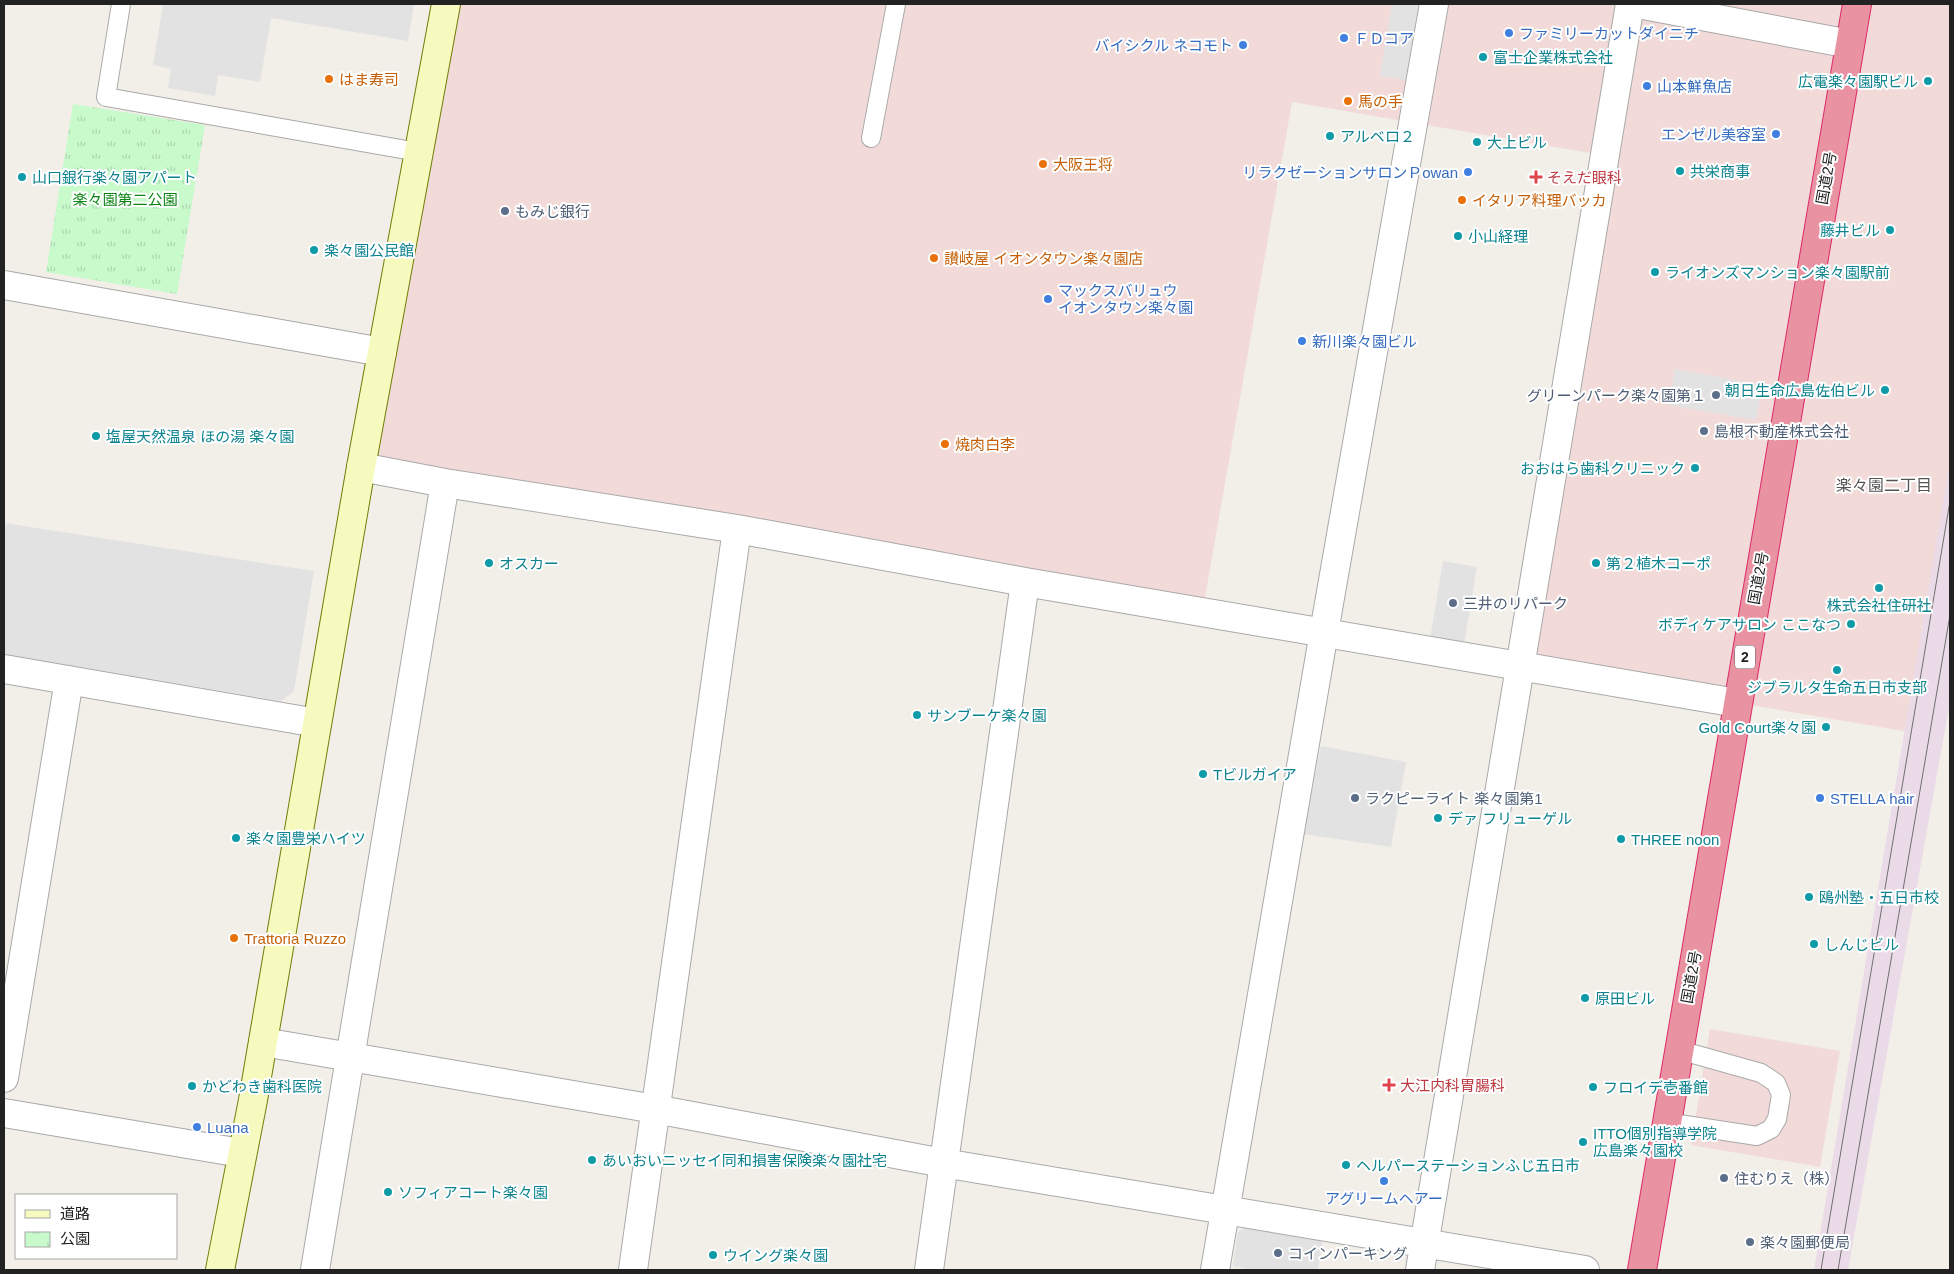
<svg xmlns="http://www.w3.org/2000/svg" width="1954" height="1274" viewBox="0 0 1954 1274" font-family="Helvetica,'Noto Sans JP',sans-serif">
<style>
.commercial{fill:#f2dad9}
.industrial{fill:#ebdbe8}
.park{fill:url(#park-tufts)}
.parking{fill:#e2e2e2}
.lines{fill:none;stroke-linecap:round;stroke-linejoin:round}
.lane-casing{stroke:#a9a9a9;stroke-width:20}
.street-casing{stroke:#a9a9a9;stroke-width:30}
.secondary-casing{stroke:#707d05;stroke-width:30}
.highway-casing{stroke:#dc2a67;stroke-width:30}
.lane{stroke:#fff;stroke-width:18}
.street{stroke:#fff;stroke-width:28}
.secondary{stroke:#f7fabf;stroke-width:28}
.highway{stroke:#e892a2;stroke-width:28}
.tram{stroke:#707070;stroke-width:1}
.shop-dot{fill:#3f7fe0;stroke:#fff;stroke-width:2}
.culture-dot{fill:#0f9aa8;stroke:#fff;stroke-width:2}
.food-dot{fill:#e8710a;stroke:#fff;stroke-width:2}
.health-dot{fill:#e0444e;stroke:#fff;stroke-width:2}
.service-dot{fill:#5c6f8a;stroke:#fff;stroke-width:2}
.labels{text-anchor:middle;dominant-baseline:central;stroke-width:4;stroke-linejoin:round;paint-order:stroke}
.shield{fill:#fff;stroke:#646464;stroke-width:1}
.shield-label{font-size:14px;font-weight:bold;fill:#222}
.shop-label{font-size:15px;fill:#366cbe;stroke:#fff;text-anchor:start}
.culture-label{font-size:15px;fill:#0d838f;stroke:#fff;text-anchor:start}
.food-label{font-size:15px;fill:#c56008;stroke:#fff;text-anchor:start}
.health-label{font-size:15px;fill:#be3a42;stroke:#fff;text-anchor:start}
.street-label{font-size:15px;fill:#222;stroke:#fff}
.park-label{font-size:15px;fill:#0c8416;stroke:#fff}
.service-label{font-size:15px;fill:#4e5e75;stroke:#fff;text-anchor:start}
.neighbourhood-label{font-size:16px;fill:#555;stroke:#fff}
</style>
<defs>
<pattern id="park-tufts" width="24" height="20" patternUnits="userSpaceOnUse" patternTransform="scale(1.25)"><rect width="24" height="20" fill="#c8facc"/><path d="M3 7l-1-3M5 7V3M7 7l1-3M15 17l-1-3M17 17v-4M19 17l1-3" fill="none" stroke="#acd6af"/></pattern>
</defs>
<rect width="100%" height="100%" fill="#f2efe9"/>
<path class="commercial" d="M445,4H1950V594L1927,735L1521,666L1608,156L1292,102L1204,603L363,472Z
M1710,1029L1840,1051L1820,1167L1691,1145Z"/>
<path class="industrial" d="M1950,460V702L1848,1270H1814Z"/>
<path class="park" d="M73,104L205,125L177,294L46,272Z"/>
<path class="parking" d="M163,4H414L408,41L271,18L260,82L218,75L215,96L168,88L171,69L153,65Z
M1392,4H1419L1406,80L1380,76Z
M1675,369L1763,385L1756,420L1669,405Z
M4,523L314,571L294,691L281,701L4,654Z
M1443,561L1477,567L1464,644L1430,639Z
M1321,746L1406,762L1391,847L1303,834Z
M1247,1226L1323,1239L1318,1270H1253L1233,1266L1238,1232Z"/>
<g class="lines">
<defs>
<path id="lane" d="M121,4L106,97L418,152
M871,138L896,4
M1666,1122L1757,1136L1771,1129L1777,1119L1781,1095L1776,1083L1761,1073L1679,1050"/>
<path id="street" d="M1638,4L1850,44
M4,285L382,352
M361,467L445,483L737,529L1025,582L1737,703
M4,669L317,723
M263,1042L655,1109L943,1163L1585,1270
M4,1078L69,680
M4,1113L241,1153
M315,1270L445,483
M633,1270L737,529
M929,1270L1025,582
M1215,1270L1324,632L1434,4
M1420,1270L1630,4"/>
<path id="secondary" d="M220,1270L253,1100L361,467L446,4"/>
<path id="highway" d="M1642,1270L1857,4"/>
</defs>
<use href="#lane" class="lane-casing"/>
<use href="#street" class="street-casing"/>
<use href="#secondary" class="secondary-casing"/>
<use href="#highway" class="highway-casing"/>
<use href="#lane" class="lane"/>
<use href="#street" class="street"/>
<use href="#secondary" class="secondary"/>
<use href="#highway" class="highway"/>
<path class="tram" d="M1821,1270L1950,501
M1838,1270L1950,615"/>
</g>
<g class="shop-dot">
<circle cx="1509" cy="33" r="5"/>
<circle cx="1344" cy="38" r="5"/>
<circle cx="1243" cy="45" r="5"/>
<circle cx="1647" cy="86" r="5"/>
<circle cx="1776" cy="134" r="5"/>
<circle cx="1468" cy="172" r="5"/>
<circle cx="1048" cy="299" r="5"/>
<circle cx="1302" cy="341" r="5"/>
<circle cx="1820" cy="798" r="5"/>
<circle cx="197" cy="1127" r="5"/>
<circle cx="1384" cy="1181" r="5"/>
</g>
<g class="culture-dot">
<circle cx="1483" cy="57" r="5"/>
<circle cx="1928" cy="81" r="5"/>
<circle cx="1330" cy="136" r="5"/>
<circle cx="1477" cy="142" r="5"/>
<circle cx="1680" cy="171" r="5"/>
<circle cx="22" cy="177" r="5"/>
<circle cx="1890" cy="230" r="5"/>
<circle cx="1458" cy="236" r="5"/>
<circle cx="314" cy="250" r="5"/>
<circle cx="1655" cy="272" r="5"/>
<circle cx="1885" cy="390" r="5"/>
<circle cx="96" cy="436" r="5"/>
<circle cx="1695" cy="468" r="5"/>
<circle cx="489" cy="563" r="5"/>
<circle cx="1596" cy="563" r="5"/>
<circle cx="1879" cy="588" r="5"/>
<circle cx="1851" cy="624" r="5"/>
<circle cx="1837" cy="670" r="5"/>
<circle cx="917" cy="715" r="5"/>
<circle cx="1826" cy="727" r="5"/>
<circle cx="1203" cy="774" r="5"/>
<circle cx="1438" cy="818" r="5"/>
<circle cx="236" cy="838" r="5"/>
<circle cx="1621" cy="839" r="5"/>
<circle cx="1809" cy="897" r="5"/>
<circle cx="1814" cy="944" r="5"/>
<circle cx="1585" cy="998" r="5"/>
<circle cx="192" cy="1086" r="5"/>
<circle cx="1593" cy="1087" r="5"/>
<circle cx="1583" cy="1142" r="5"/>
<circle cx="592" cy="1160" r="5"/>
<circle cx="1346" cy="1165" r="5"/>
<circle cx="388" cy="1192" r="5"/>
<circle cx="713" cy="1255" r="5"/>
</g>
<g class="food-dot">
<circle cx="329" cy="79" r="5"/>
<circle cx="1348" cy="101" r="5"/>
<circle cx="1043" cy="164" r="5"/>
<circle cx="1462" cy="200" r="5"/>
<circle cx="934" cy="258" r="5"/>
<circle cx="945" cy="444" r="5"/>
<circle cx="234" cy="938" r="5"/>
</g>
<g class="health-dot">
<path d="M1533.5 169.5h5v5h5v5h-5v5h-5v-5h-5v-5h5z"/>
<path d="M1386.5 1077.5h5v5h5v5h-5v5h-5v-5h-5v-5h5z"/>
</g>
<g class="service-dot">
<circle cx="505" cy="211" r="5"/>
<circle cx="1716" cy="395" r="5"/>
<circle cx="1704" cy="431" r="5"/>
<circle cx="1453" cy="603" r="5"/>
<circle cx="1355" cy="798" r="5"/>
<circle cx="1724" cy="1178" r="5"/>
<circle cx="1750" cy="1242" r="5"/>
<circle cx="1278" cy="1253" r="5"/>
</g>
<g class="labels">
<rect class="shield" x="1735" y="645.5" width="20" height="23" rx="4"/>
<g class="shield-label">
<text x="1745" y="657">2</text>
</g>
<g class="shop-label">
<text x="1519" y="33">ファミリーカットダイニチ</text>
<text x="1354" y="38">ＦＤコア</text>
<text x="1233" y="45" text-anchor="end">バイシクル ネコモト</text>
<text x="1657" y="86">山本鮮魚店</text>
<text x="1766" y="134" text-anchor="end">エンゼル美容室</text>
<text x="1458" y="172" text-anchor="end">リラクゼーションサロンＰowan</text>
<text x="1058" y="290">マックスバリュウ<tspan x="1058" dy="17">イオンタウン楽々園</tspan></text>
<text x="1312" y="341">新川楽々園ビル</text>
<text x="1830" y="798">STELLA hair</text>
<text x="207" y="1127">Luana</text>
<text x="1384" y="1198" text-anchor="middle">アグリームヘアー</text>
</g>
<g class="culture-label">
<text x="1493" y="57">富士企業株式会社</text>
<text x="1918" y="81" text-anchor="end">広電楽々園駅ビル</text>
<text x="1340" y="136">アルベロ２</text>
<text x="1487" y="142">大上ビル</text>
<text x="1690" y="171">共栄商事</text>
<text x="32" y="177">山口銀行楽々園アパート</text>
<text x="1880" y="230" text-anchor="end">藤井ビル</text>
<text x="1468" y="236">小山経理</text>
<text x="324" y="250">楽々園公民館</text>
<text x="1665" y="272">ライオンズマンション楽々園駅前</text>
<text x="1875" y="390" text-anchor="end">朝日生命広島佐伯ビル</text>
<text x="106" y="436">塩屋天然温泉 ほの湯 楽々園</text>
<text x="1685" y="468" text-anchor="end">おおはら歯科クリニック</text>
<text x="499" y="563">オスカー</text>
<text x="1606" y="563">第２植木コーポ</text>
<text x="1879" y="605" text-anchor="middle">株式会社住研社</text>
<text x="1841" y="624" text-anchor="end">ボディケアサロン ここなつ</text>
<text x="1837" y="687" text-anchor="middle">ジブラルタ生命五日市支部</text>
<text x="927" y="715">サンブーケ楽々園</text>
<text x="1816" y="727" text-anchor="end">Gold Court楽々園</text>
<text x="1213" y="774">Tビルガイア</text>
<text x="1448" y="818">デァ フリューゲル</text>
<text x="246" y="838">楽々園豊栄ハイツ</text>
<text x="1631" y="839">THREE noon</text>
<text x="1819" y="897">鴎州塾・五日市校</text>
<text x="1824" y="944">しんじビル</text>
<text x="1595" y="998">原田ビル</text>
<text x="202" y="1086">かどわき歯科医院</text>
<text x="1603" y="1087">フロイデ壱番館</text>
<text x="1593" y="1133">ITTO個別指導学院<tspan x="1593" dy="17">広島楽々園校</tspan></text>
<text x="602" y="1160">あいおいニッセイ同和損害保険楽々園社宅</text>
<text x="1356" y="1165">ヘルパーステーションふじ五日市</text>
<text x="398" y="1192">ソフィアコート楽々園</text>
<text x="723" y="1255">ウイング楽々園</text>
</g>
<g class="food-label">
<text x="339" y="79">はま寿司</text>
<text x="1358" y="101">馬の手</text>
<text x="1053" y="164">大阪王将</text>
<text x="1472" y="200">イタリア料理バッカ</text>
<text x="944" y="258">讃岐屋 イオンタウン楽々園店</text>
<text x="955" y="444">焼肉白李</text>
<text x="244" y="938">Trattoria Ruzzo</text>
</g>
<g class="health-label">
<text x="1547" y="177">そえだ眼科</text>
<text x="1400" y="1085">大江内科胃腸科</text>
</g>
<g class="street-label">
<text transform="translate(1826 178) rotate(-80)">国道2号</text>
<text transform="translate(1758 578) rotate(-80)">国道2号</text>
<text transform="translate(1691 977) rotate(-80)">国道2号</text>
</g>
<g class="park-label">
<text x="125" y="199">楽々園第二公園</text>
</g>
<g class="service-label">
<text x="515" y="211">もみじ銀行</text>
<text x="1706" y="395" text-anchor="end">グリーンパーク楽々園第１</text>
<text x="1714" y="431">島根不動産株式会社</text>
<text x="1463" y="603">三井のリパーク</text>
<text x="1365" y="798">ラクピーライト 楽々園第1</text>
<text x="1734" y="1178">住むりえ（株）</text>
<text x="1760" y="1242">楽々園郵便局</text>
<text x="1288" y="1253">コインパーキング</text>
</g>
<g class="neighbourhood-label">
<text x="1884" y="485">楽々園二丁目</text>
</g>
</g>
<rect width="1954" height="1274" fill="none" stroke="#222222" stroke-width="10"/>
<rect x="15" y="1194" width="162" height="65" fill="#ffffff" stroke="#a7a7a7"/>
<rect x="25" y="1210" width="25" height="8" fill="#f7fabf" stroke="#a7a7a7"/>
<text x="60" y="1219" font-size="15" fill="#222222">道路</text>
<rect x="25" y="1232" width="25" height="15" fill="url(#park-tufts)" stroke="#a7a7a7"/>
<text x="60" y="1244" font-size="15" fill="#222222">公園</text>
</svg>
